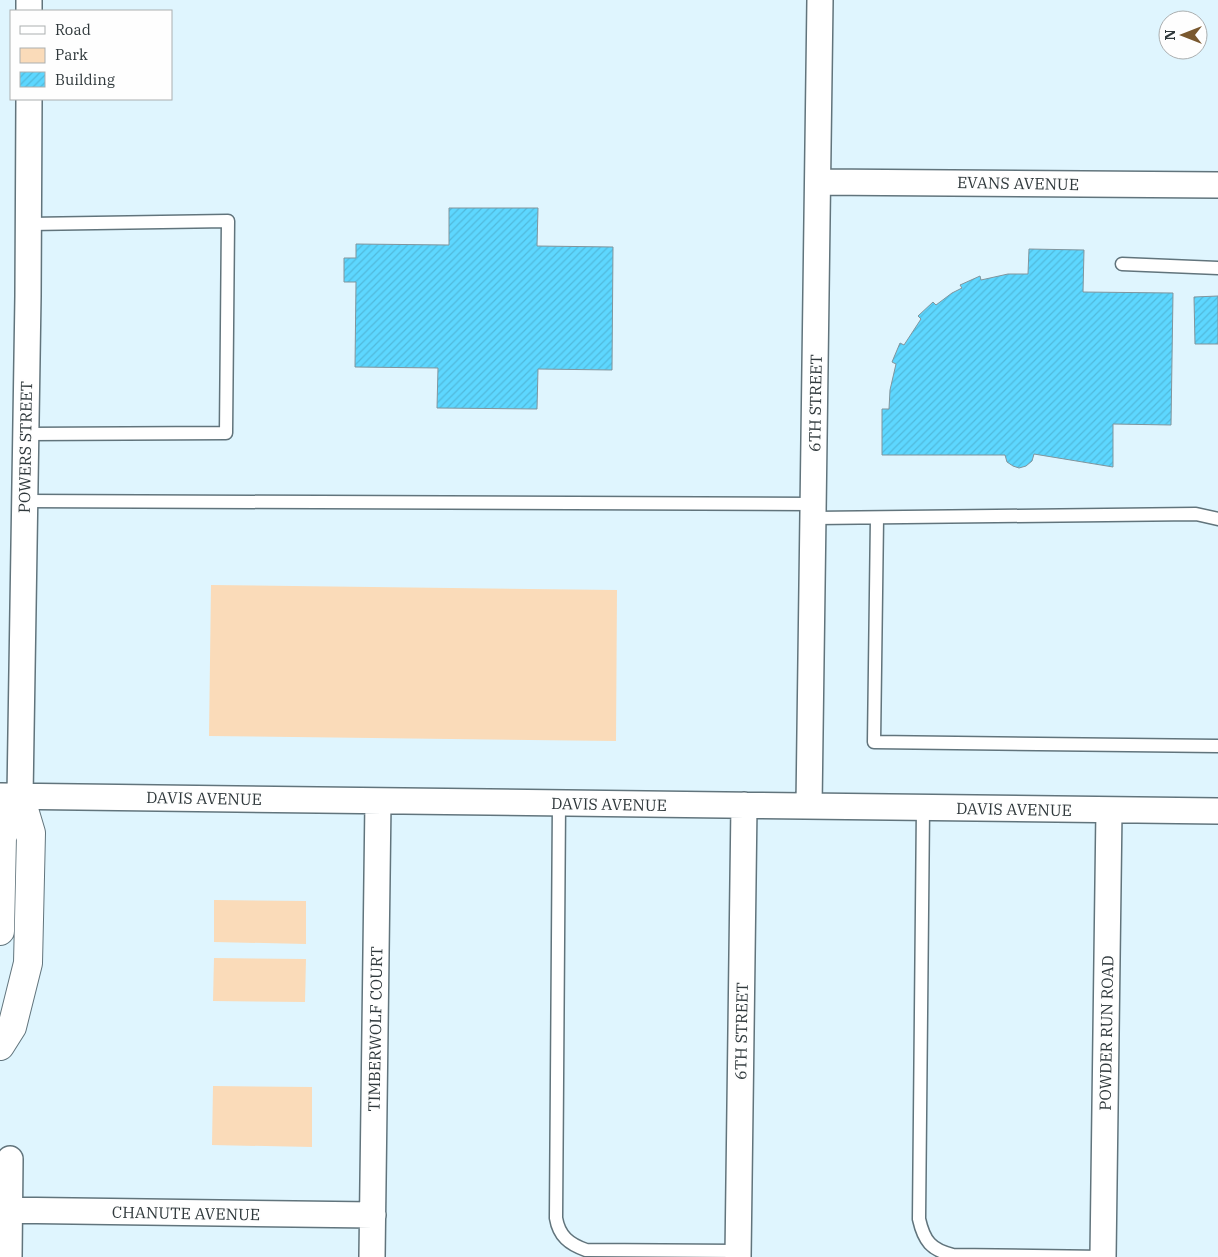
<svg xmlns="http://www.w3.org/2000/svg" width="1218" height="1257" viewBox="0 0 1218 1257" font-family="'IBM Plex Serif',serif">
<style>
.green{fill:#fadbb9}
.building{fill:url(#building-hatch);stroke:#81959d}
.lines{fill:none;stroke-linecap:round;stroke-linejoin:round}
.service-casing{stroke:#61747c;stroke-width:15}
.minor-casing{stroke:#61747c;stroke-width:28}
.tertiary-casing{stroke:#61747c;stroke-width:30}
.service{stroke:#fff;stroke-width:12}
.minor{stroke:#fff;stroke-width:25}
.tertiary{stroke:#fff;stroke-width:28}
.labels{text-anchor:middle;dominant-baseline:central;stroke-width:4;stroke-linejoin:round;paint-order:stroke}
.street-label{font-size:16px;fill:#2f383b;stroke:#fefefe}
</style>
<defs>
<pattern id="building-hatch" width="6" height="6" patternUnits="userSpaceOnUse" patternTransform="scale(1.25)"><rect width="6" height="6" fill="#5dd7ff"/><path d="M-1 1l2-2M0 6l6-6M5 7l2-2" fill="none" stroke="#51b9db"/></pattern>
</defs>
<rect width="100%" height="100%" fill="#dff5fe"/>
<path class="green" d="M211,585L617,590L616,741L209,736Z
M214,900L306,901V944L214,942Z
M214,958L306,959L305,1002L213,1001Z
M213,1086L312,1087V1147L212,1145Z"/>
<path class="building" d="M449,208H538L537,246L613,247L612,370L538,369L537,409L437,408L438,368L355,367L356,282H344V258H356V244L449,245Z
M1029,249L1084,250L1083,292L1173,293L1171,425L1113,424V467L1034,454L1032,461L1026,466L1019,468L1013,466L1007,462L1005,455H882V409H889L890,390L896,364L892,362L900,343L904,345L921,319L918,316L933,302L936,305L952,293L962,288L960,285L980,276L981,280L1008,274H1028Z
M1218,296V344H1195L1194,297Z"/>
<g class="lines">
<defs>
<path id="service" d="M1122,264L1218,268
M26,434L226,433L228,221L29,224
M25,501L814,504
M814,518L1196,514L1218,519
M877,518L874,742L1218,746
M559,803L556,1218C559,1236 569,1244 586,1250L738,1251
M923,807L919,1219C924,1241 931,1250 953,1255L1103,1257"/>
<path id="minor" d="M29,0V11
M818,182L1218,185
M0,796L1218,811
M20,796L28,296L29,99
M809,806L820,0
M0,1210L373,1215
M9,1257L10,1159
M372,1257L378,801
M738,1257L744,805
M1103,1257L1109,810"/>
<path id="tertiary" d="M0,931L2,837L20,796
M0,1046L12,1027L28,963L31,833L20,796"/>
</defs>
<use href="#service" class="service-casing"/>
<use href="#minor" class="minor-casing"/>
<use href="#tertiary" class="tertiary-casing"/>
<use href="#service" class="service"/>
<use href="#minor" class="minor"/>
<use href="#tertiary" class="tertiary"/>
</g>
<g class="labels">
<g class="street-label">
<text transform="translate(1018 183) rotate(1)">EVANS AVENUE</text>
<text transform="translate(815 403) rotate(-89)">6TH STREET</text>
<text transform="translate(25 447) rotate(-89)">POWERS STREET</text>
<text transform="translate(204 798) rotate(1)">DAVIS AVENUE</text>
<text transform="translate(609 804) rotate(1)">DAVIS AVENUE</text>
<text transform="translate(1014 809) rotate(1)">DAVIS AVENUE</text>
<text transform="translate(375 1029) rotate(-89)">TIMBERWOLF COURT</text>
<text transform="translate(741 1031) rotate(-89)">6TH STREET</text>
<text transform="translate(1106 1033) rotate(-89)">POWDER RUN ROAD</text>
<text transform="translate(186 1213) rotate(1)">CHANUTE AVENUE</text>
</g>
</g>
<rect x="10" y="10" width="162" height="90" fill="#fefefe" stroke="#abafb0"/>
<rect x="20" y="26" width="25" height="8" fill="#ffffff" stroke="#abafb0"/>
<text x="55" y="35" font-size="15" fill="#2f383b">Road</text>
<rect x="20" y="48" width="25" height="15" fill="#fadbb9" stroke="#abafb0"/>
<text x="55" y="60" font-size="15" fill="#2f383b">Park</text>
<rect x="20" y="72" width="25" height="15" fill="url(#building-hatch)" stroke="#abafb0"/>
<text x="55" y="85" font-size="15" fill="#2f383b">Building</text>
<g transform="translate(1183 35) rotate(270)"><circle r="24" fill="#fefefe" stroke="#abafb0"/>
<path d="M0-4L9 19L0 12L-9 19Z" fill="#79582f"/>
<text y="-8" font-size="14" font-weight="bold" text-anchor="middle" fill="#2f383b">N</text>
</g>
</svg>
